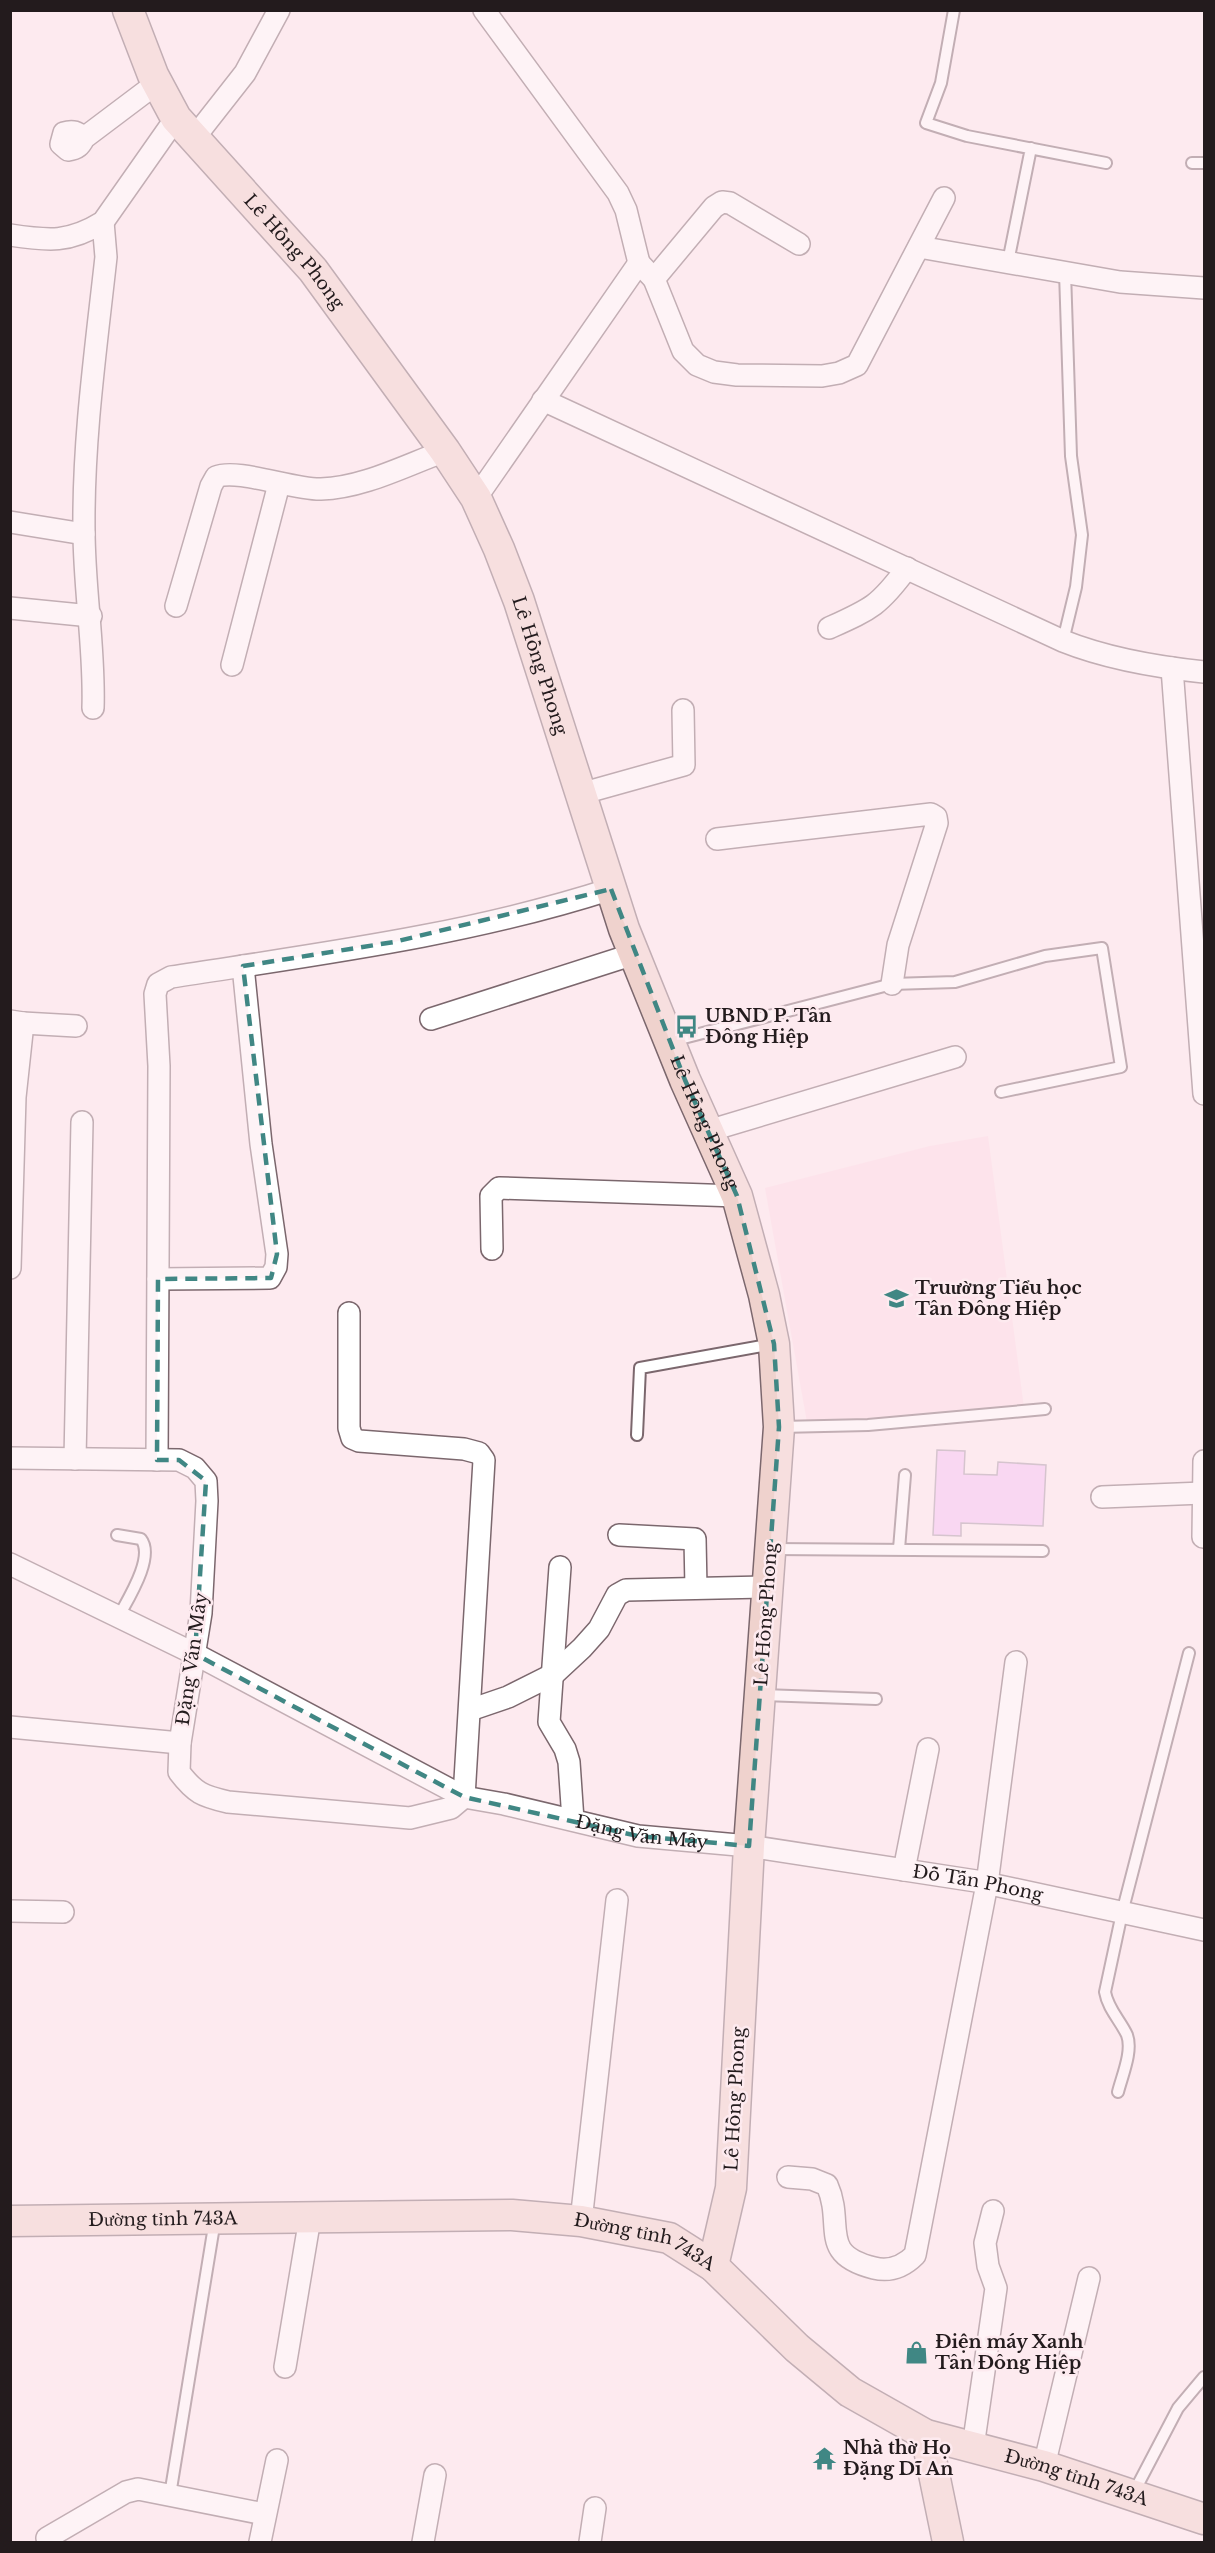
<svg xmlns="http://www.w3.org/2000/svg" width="1215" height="2553" viewBox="0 0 1215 2553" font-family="'Libre Baskerville',serif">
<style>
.built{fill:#fcdce6}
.building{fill:#f4c1f7;stroke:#a697a6;stroke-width:1.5}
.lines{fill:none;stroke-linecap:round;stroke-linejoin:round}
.lane-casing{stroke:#7b676d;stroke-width:14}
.street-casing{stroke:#7b676d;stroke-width:24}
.secondary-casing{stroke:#7b676d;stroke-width:33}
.lane{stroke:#fff;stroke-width:10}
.street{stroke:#fff;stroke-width:21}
.secondary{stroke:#efd2cd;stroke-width:30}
.marked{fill:none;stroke:#408784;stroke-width:4.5;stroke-dasharray:12 8;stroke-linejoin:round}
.labels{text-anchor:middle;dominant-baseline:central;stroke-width:5;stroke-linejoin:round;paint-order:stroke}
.street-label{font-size:18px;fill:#231b1d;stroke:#fdeaef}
.poi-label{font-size:18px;font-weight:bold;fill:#231b1d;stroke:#fdeaef;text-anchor:start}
</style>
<rect width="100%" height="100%" fill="#fdeaef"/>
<path class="built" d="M988,1136L1024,1408L807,1422L765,1188L930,1146Z"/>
<path class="building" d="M937,1450L965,1451L964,1474L997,1475L998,1462L1046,1465L1043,1526L961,1523V1536L933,1535Z"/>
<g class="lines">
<defs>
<path id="lane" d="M954,10L941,83L926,123L967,136L1106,163
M1192,163H1204
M1008,262L1031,148
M1063,641L1076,587L1082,535L1071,456L1065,272
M672,1041L892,984L955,982L1045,956L1102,948L1121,1067L1001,1092
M780,1427L868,1425L1045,1409
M637,1435L640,1368L773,1344
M117,1535L141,1539C155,1557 128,1599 119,1616
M771,1549L1043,1551
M899,1549L905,1475
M763,1695L876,1699
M1118,2092C1122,2076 1133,2051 1127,2035C1120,2020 1108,2009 1105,1992L1122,1913L1189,1653
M1133,2494L1178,2408L1204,2377
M170,2495L215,2220"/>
<g id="street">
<path d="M484,10L618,193L626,210L639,263"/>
<path d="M84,138C77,132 73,130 64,133L61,144L68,150C77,149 80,146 84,138L157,83"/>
<path d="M194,138L245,73L279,10"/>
<path d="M10,235C49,241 69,243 103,222L176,118"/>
<path d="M919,247L1120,282L1204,288"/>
<path d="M654,279L714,207L722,202L730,203L799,244"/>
<path d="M543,400L1063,641C1108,659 1156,667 1204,672"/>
<path d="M476,498L639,263L654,279L683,351L697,365L714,372L737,375L822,376L839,373L857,365L944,198"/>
<path d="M10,522L84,534"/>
<path d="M176,606L211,486L216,477C237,468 294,490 321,489C363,488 406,465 445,451"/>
<path d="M10,608L91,616"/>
<path d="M829,628C871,609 879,606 907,568"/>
<path d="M232,665L279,484"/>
<path d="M1172,668L1204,1094"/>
<path d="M93,708C95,649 84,590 84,530C83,439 96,348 106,257L103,222"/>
<path d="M580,794L684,765L683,710"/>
<path d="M717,839L931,814L936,817L937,823L898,945L892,984"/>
<path d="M431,1019L634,954"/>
<path d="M10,1021L23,1023L15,1097L10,1268"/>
<path d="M23,1023L76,1026"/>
<path d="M708,1131L955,1057"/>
<path d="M492,1249L491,1196L499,1188L737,1196"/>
<path d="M158,1279L270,1278L276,1267L277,1254L261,1144L243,966"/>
<path d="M10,1458L179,1460L195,1468L206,1481L207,1501L201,1613L180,1743L179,1772C195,1793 202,1796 228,1802L410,1818L451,1808L464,1797L484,1460L479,1453L464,1449L359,1441L352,1438L349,1428V1313"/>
<path d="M75,1459L82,1122"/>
<path d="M157,1460L159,1066L155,994L158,984L171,977C319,954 469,935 611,889"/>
<path d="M1102,1497L1203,1493"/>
<path d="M619,1535L695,1539L696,1588"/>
<path d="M1203,1537L1204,1461"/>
<path id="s1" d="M10,1564L195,1654L464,1797L504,1804L638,1836L749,1846L976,1881L1204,1930"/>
<path d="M560,1567L549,1722L565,1749L569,1762L573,1820"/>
<path d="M470,1710L508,1697L554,1674L582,1648L599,1629L617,1595L626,1590L768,1587"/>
<path d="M10,1727L180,1743"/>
<path d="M904,1870L928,1749"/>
<path d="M10,1911L63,1912"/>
<path d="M788,2177L812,2179L827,2185C845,2225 817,2254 874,2268C890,2272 904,2266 915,2255L987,1884L1016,1662"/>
<path d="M581,2221L617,1900"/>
<path d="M285,2367L310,2218"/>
<path d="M973,2447L996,2288L988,2266L985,2243L993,2211"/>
<path d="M1044,2466L1089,2278"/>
<path d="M47,2538L126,2492L138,2489L264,2514"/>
<path d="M260,2542L277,2460"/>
<path d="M423,2542L435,2475"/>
<path d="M590,2542L595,2508"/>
</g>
<g id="secondary">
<path id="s2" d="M128,10L153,75L176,118L313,270L445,451L476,498L499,549L519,601L624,929L685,1080L737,1196L764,1295L774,1344L779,1427L749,1846L731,2188L713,2266"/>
<path id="s3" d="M10,2221L512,2215L581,2221L669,2238L713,2266L797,2348L850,2392L926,2435L1044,2466L1204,2519"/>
<path d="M926,2435L948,2542"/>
</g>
</defs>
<use href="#lane" class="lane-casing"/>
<use href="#street" class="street-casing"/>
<use href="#secondary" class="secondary-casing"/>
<use href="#lane" class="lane"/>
<use href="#street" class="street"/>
<use href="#secondary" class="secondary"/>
</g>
<path d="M0 0H1215V2553H0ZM611,889L685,1080L737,1196L774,1344L779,1427L749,1846L638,1836L464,1797L195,1654L206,1481L179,1460H157L158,1279L271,1278L277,1254L243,966L394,942Z" fill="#fdeaef" fill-opacity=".55" fill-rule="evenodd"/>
<path class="marked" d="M611,889L685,1080L737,1196L774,1344L779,1427L749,1846L638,1836L464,1797L195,1654L206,1481L179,1460H157L158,1279L271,1278L277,1254L243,966L394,942Z"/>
<defs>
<symbol id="bus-bare" viewBox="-9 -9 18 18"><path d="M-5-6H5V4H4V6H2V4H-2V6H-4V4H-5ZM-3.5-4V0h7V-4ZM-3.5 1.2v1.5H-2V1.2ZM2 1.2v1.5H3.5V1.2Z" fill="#408784" stroke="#fdeaef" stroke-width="2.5" paint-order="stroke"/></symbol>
<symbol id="school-bare" viewBox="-9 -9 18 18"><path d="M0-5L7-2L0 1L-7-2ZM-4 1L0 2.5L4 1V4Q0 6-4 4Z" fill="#408784" stroke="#fdeaef" stroke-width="2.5" paint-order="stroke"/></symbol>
<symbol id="shop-bare" viewBox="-9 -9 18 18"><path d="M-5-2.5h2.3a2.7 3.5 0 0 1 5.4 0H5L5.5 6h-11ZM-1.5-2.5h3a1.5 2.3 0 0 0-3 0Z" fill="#408784" stroke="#fdeaef" stroke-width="2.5" paint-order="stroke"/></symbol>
<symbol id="temple-bare" viewBox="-9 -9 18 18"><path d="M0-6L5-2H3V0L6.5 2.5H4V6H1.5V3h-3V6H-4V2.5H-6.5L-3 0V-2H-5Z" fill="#408784" stroke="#fdeaef" stroke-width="2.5" paint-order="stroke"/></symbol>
</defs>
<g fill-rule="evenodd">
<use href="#bus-bare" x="670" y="1010" width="33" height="33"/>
<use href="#school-bare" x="880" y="1282" width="33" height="33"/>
<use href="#shop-bare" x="900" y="2336" width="33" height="33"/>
<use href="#temple-bare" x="808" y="2442" width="33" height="33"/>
</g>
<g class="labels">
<g class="street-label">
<text stroke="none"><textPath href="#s2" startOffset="297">Lê Hồng Phong</textPath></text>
<text stroke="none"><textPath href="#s2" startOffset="783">Lê Hồng Phong</textPath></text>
<text stroke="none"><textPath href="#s2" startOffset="1269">Lê Hồng Phong</textPath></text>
<text transform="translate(766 1614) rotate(-86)">Lê Hồng Phong</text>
<text transform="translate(192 1659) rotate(-82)">Đặng Văn Mây</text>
<text stroke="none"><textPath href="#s1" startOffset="692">Đặng Văn Mây</textPath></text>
<text stroke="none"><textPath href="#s1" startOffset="1032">Đỗ Tấn Phong</textPath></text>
<text transform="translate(735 2099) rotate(-87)">Lê Hồng Phong</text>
<text stroke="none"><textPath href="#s3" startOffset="153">Đường tỉnh 743A</textPath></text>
<text stroke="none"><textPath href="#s3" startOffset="639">Đường tỉnh 743A</textPath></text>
<text stroke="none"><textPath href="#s3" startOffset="1143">Đường tỉnh 743A</textPath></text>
</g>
<g class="poi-label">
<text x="705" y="1016">UBND P. Tân<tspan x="705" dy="21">Đông Hiệp</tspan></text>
<text x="915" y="1288">Truường Tiểu học<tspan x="915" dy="21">Tân Đông Hiệp</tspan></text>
<text x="935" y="2342">Điện máy Xanh<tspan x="935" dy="21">Tân Đông Hiệp</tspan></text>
<text x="843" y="2448">Nhà thờ Họ<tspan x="843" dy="21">Đặng Dĩ An</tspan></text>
</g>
</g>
<rect width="1215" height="2553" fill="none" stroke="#231b1d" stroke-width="24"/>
</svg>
